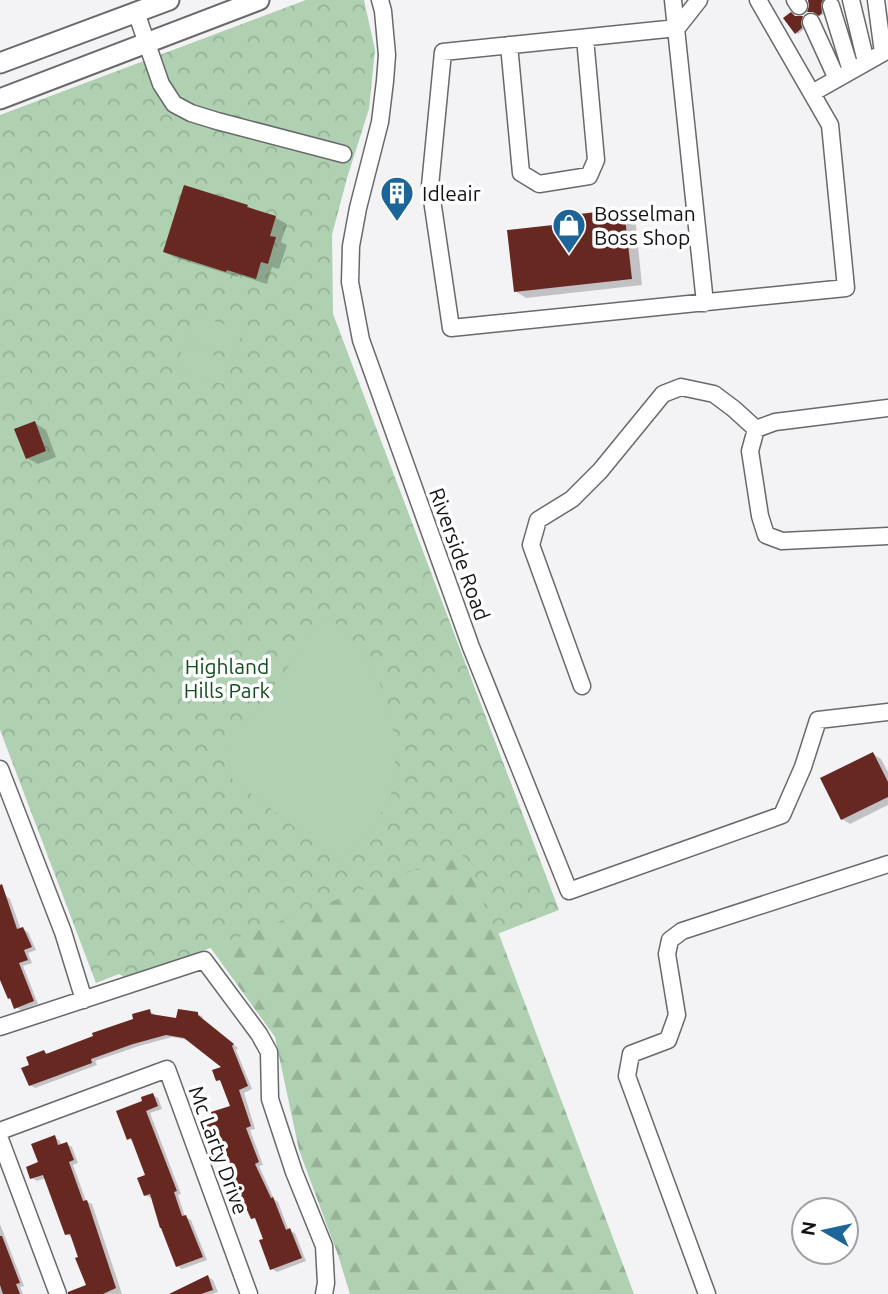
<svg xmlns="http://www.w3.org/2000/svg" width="888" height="1294" viewBox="0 0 888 1294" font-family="Ubuntu,sans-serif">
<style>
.forest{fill:url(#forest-firs)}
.park{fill:url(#park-crowns)}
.garden{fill:#afd0b1}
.shadow{fill:#0003}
.building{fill:#662821}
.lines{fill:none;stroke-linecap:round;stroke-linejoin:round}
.minor-casing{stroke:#68696b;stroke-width:19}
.major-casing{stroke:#68696b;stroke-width:23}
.minor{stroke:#fff;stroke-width:16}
.major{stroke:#fff;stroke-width:19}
.labels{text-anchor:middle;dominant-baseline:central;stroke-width:7;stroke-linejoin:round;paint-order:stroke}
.poi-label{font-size:21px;fill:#111213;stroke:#fff;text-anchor:start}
.street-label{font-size:21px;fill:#111213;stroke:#fff}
.park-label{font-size:21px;fill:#134e1e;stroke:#fff}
</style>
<defs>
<pattern id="forest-firs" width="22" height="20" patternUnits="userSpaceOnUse" patternTransform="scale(1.75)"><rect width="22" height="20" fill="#afd0b1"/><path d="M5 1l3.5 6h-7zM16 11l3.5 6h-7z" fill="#96b297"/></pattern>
<pattern id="park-crowns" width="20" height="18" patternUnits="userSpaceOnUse" patternTransform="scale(1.75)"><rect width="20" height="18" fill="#afd0b1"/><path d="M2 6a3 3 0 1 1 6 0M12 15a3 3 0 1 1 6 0" fill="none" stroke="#96b297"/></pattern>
</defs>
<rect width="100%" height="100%" fill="#f3f3f6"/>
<path class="forest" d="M467,849L634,1294H350L338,1255L299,1150L275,1037L210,947Z"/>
<path class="park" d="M306,0H364L375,50L369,109L347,178L332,235L333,314L559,910L497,934L461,852L129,979L119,974L96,983L0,730V115Z"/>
<path class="garden" d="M193,315L243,330L235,355L185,340Z
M183,346L233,361L226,385L175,370Z
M327,616L346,632L364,655L381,686L392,724L396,750L391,795L374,825L340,863L229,776L226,748Z"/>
<path class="shadow" d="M810,0H826L822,4L824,14L822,15L816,12H809Z
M795,17L804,18L802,23L804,29L798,34L796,32Z
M247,206L257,212L276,218L287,224L281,242L287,245L279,269L272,267L267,284L238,275V277L176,258L165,252Z
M624,211L635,217L642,285L526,298L515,291L582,223Z
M35,423L46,430L56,457L38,464L27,458Z
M873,754L881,759L888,772V805L850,824L842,819Z
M0,891L10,899L21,930L23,929L28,932L36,950L28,953L32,963L23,966L38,1004L21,1010L16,1007L13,1001L9,998L0,968Z
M149,1011L154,1014L155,1016L178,1020L198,1014L203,1017L202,1020L238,1048L236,1050L252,1089L244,1093L255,1129L250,1130L263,1165L259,1166L274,1199L278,1202L289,1231L295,1233L306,1261L277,1272L272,1269L265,1240L258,1220L253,1217L220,1131L215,1132L210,1129L233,1107L223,1082L218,1080L225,1067L189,1040L172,1037L139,1046L95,1061L97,1065L35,1088L30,1085L31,1066L44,1052L49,1054L135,1020Z
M153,1095L158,1098L162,1109L150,1113L181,1194L178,1195L185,1217L191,1220L207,1260L182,1269L177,1266L153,1197L151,1198L145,1195L148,1176L135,1142L129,1139L144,1102Z
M54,1137L59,1140L62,1146L67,1144L72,1147L78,1163L73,1165L86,1201L92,1204L122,1294H89L73,1238L67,1234L46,1178L37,1181L32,1178Z
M0,1224L24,1286L20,1287L23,1294H0Z
M208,1277L213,1280L218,1292L212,1294H181Z"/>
<path class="building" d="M808,0H823L821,4L822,13L819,16L813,12H807L809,6Z
M791,12L795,16H803L801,22L802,28L795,34L783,18Z
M184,185L248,205L247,207L276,216L270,236L276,237L268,264L261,262L256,279L227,270L226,272L163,252Z
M624,209L632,279L514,292L507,230L580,222L579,214Z
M35,421L46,451L26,459L14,429Z
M873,752L888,782V797L841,820L820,778Z
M2,884L17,929L23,927L32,947L24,950L28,960L19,963L34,1001L14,1009L10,998L8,999L0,980V885Z
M150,1009L151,1014L176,1018L178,1009L198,1012V1015L234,1044L232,1046L248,1086L239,1090L251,1126L246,1128L259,1162L255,1164L271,1198L273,1197L286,1230L290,1228L302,1258L270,1270L259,1240L263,1239L255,1218L251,1219L233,1178L235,1177L217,1128L208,1130L205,1118L212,1116L211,1112L230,1106L220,1080L216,1081L212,1070L221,1067L184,1038L166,1035L133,1044L91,1059L92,1063L29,1086L21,1068L29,1065L26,1057L44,1050L46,1054L93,1036L92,1033L133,1019L132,1014Z
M153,1093L158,1106L146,1111L177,1191L174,1192L182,1216L186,1215L203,1257L176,1267L161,1228H160L150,1194L144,1196L137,1178L145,1175L131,1138L127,1140L116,1111L142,1101L141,1097Z
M55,1135L58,1145L67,1142L74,1160L69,1162L83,1201L87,1200L116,1288L103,1294H68V1292L86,1285L75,1258L78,1257L70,1234L65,1235L43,1175L30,1179L26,1167L38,1162L31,1144Z
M0,1236H2L20,1283L16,1284L20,1294H3L0,1285Z
M208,1275L213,1290L201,1294H169Z"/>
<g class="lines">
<defs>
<path id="minor" d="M380,0L383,11L387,55L385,81L380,122L358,208L351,246L350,282L361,340L471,647L569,891L782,815L803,767L818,720L888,712
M673,0L705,303
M699,0L677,28L443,52L430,186L451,328L846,288L830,125L758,0
M795,0L799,6
M851,0L866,62
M876,0L883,53
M831,6L851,71
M136,12L161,84L174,104L191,113L217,121L343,154
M811,22L837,79
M509,45L521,173L539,184L589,176L596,160L585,38
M812,93L888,50
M888,408L775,422L756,429L750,451L760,516L766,535L782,541L888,536
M582,686L531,545L538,520L572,499L600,471L663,394L681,387L714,394L734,409L756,429
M0,769L63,932L84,1000
M0,1027L204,960L259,1034L269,1052L270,1099L294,1172L324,1246L326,1283L324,1294
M0,1131L167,1069L249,1294
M0,1139L58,1294
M707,1294L627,1076L631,1054L668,1040L677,1015L667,954L670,940L682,931L888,864"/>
<path id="major" d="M0,63L169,0
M0,99L259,0"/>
</defs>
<use href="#minor" class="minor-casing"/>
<use href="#major" class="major-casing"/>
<use href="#minor" class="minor"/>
<use href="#major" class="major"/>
</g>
<defs>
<symbol id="building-pin" viewBox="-11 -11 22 30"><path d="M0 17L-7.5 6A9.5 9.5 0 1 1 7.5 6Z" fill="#1d6498" stroke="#fff"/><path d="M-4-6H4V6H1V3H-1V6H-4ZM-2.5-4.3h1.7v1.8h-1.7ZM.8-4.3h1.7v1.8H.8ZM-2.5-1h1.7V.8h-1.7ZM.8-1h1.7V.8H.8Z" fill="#fff"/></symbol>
<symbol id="shop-pin" viewBox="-11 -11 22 30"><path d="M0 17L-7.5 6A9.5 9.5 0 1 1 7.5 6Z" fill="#1d6498" stroke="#fff"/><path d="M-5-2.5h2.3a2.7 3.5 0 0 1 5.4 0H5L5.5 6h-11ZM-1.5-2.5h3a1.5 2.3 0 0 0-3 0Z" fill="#fff"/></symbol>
</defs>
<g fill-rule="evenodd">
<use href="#building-pin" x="378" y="174" width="38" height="52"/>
<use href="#shop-pin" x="550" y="206" width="38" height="52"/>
</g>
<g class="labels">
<g class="poi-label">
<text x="422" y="193">Idleair</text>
<text x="594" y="213">Bosselman<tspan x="594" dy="24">Boss Shop</tspan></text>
</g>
<g class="street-label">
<text transform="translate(460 554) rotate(70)">Riverside Road</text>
<text transform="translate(219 1150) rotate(70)">Mc Larty Drive</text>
</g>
<g class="park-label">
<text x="227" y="666">Highland<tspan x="227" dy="24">Hills Park</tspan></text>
</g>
</g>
<g transform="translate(825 1231) rotate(279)"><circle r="33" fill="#ffffff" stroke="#a0a0a1" stroke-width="2"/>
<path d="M0-5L12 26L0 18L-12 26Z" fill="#1d6498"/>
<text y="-10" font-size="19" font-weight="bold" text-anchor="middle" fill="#111213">N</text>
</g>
</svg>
